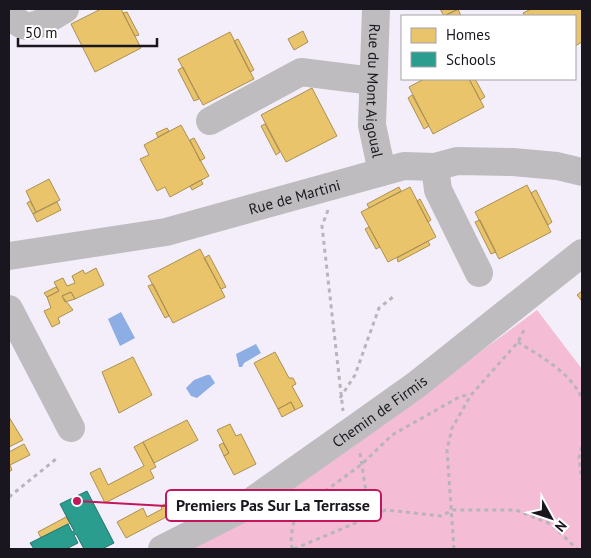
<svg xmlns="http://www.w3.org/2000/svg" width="591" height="558" viewBox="0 0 591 558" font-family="'PT Sans',sans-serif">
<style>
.forest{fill:#f4bcd5}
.water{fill:#8daee5}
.homes{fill:#e9c46a;stroke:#ab9054}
.schools{fill:#2a9d8f;stroke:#25746d}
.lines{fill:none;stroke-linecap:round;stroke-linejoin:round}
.path{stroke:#b8b4b9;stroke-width:3;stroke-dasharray:4 4;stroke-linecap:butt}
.minor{stroke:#bfbcbf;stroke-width:28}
.labels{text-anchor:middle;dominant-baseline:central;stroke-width:5;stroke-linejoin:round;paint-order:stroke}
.street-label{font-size:15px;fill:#1a161f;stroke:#fff}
.leader{fill:none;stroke:#c2185b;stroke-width:2}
.callout-dot{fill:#c2185b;stroke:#fff;stroke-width:2}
.callout{fill:#fff;stroke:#c2185b;stroke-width:2}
.callout-label{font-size:16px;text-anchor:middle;font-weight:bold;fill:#1a161f}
</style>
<rect width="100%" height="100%" fill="#f4eefa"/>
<path class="forest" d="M537,310L582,369V549H190L419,397Z"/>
<path class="water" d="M121,312L135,338L120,346L108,319Z
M256,344L261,353L244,363L242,367H239L236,354Z
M207,375H210L215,383L197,398L191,396L186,388L194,380Z"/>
<path class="homes" d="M101,9H121L141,48L95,72L71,24Z
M440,9H459L444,16Z
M458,9L461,16H444Z
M531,9H582V42L575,46V16H525L523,13Z
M127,12L139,35L135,36L123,13Z
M303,31L308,42L294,50L288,39Z
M230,32L254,79L203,105L178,59Z
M238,39L254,70L250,72L234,41Z
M183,67L199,99L194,101L178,70Z
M424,79H469L484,107L433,134L409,87Z
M469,79H475L485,97L480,100Z
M312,88L337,136L286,162L261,115Z
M412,95L429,126L424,129L408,98Z
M265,124L280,152L276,155L261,126Z
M181,125L209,176L170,197L165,187L157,191L140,159L149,155L144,145Z
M167,128L169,131L158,137L156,133Z
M194,138L205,158L200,161L190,140Z
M49,179L60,200L36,212L26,191Z
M201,180L203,184L192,190L190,186Z
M527,185L551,232L499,259L475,212Z
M399,187L401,191L369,208L367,204Z
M410,187L436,237L388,262L361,212Z
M536,190L552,222L548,225L531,193Z
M420,199L431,220L428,222L417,201Z
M30,201L36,212L33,214L27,203Z
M57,202L61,210L37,222L33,214Z
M480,220L496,252L491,254L475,222Z
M369,227L380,247L376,249L365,229Z
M428,241L430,245L398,262L397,258Z
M200,249L225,297L173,323L148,276Z
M209,255L226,287L221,289L204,258Z
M96,268L104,285L75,299L71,292L62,296L73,310L58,318L60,323L52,327L44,311L51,308L47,297L59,291L54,282L63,278L67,286L75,283L72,276L83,270L85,274Z
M153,284L169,316L165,318L148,286Z
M56,287L59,291L47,297L44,293Z
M582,291V301L577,295Z
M71,292L75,299L65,302L62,296Z
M275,352L289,378H293L296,384L292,386L303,406L295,410L291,402L278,409L254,363Z
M133,357L152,395L119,413L102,372Z
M291,402L295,410L282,417L278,409Z
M9,417L23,440L9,447Z
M187,420L198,440L154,463L143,442Z
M230,424L236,436L241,434L256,464L234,475L224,456L229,453L217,430Z
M143,442L156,467L150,470L154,478L105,503L90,473L100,468L108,485L144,466L134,447Z
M223,443L229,453L224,456L219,445Z
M24,444L30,455L10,465L12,470L9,472V452Z
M169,502L174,513L126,538L117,522L143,508L147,517L162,509L161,506Z
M66,517L70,523L41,538L38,532Z"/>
<path class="schools" d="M87,491L114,543L102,549H84L76,534L74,535L78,543L66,549H34L30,543L68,524L72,532L74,531L60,504Z"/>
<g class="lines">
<path class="path" d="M328,210L322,226L343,411
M518,342C541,357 570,372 582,398
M340,398L355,375L379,308L393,297
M582,447L579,458L582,480
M360,453L370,517
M9,497L56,459
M292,549L291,537L294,520L306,505L362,464L392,435L461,396L470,395
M294,549L386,510L441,516L453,510H516L551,524L577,549
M454,549L447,450L452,428L471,395L518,342L525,328"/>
<g class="minor">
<path id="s1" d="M376,9L372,125L382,172"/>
<path d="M9,10C24,40 44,21 65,9"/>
<path d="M210,121L301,72L373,81"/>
<path d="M435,167L438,190L479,273"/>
<path id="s2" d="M9,256L166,232L404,166L435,167L457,161L513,162L557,166L582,172"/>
<path d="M9,309L71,428"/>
<path id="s3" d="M162,549L239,510L354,429L416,385L582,253"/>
</g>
</g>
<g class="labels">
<g class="street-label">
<text stroke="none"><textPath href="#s1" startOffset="82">Rue du Mont Aigoual</textPath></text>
<text stroke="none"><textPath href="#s2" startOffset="292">Rue de Martini</textPath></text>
<text stroke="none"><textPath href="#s3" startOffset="258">Chemin de Firmis</textPath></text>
</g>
</g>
<path class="leader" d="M77 501L166 506"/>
<circle class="callout-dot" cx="77" cy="501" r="5"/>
<rect class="callout" x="166" y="490" width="215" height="31" rx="5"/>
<g class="callout-label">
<text x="273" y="511">Premiers Pas Sur La Terrasse</text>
</g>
<rect width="591" height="558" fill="none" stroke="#1a161f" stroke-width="20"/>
<rect x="401" y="15" width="175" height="65" fill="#ffffff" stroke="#a3a2a5"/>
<rect x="411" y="28" width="25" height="15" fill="#e9c46a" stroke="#a3a2a5"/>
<text x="446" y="40" font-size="15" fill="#1a161f">Homes</text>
<rect x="411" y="52" width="25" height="15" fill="#2a9d8f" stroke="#a3a2a5"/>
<text x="446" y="65" font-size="15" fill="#1a161f">Schools</text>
<g transform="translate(551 518) rotate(130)" stroke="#ffffff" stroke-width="4" paint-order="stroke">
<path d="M0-4L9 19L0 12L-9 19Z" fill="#1a161f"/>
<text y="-8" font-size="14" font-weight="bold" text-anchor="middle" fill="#1a161f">N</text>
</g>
<path d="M18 38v8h139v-8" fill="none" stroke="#1a161f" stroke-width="2.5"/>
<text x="25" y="38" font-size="15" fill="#1a161f" stroke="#ffffff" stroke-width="4" paint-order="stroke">50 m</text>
</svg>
